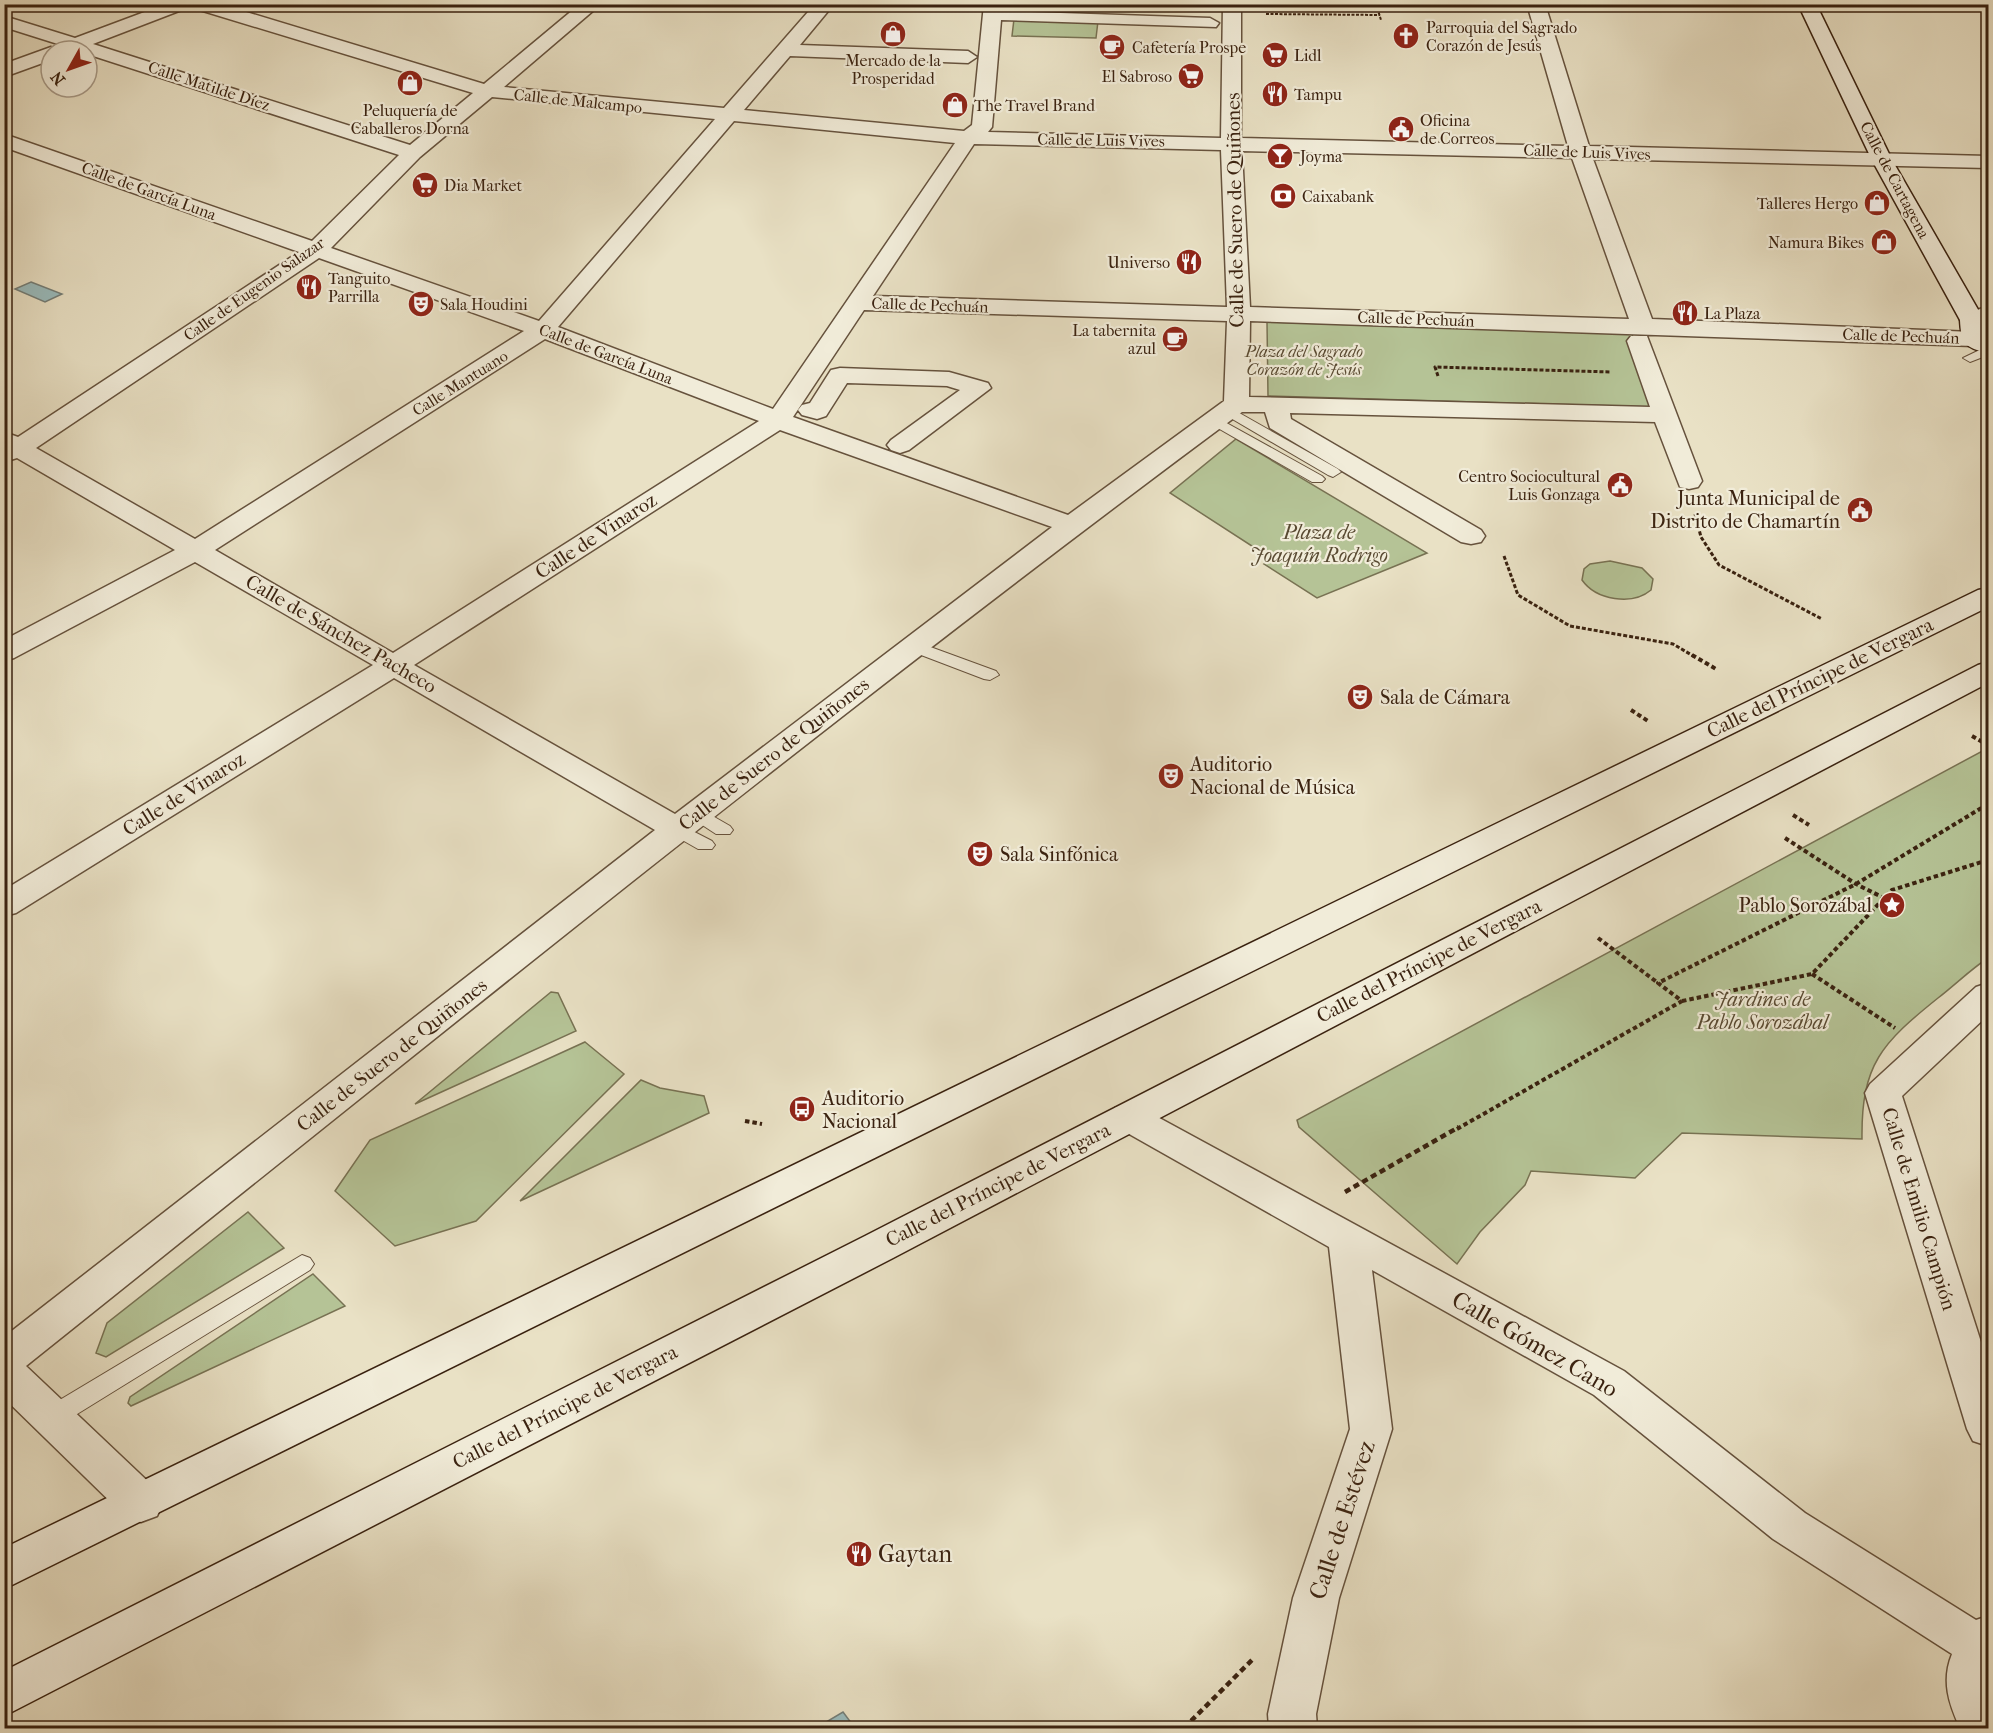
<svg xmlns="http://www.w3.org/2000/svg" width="1993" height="1733" viewBox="0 0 1993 1733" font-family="'IM FELL French Canon',serif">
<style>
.green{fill:#b5c396;stroke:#787253;stroke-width:1.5}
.water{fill:#9abcbd;stroke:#747e78;stroke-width:1.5}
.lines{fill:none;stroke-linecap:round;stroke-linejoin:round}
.lane-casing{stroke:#66523d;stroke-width:2}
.street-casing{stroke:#66523d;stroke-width:3}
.secondary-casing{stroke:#3a2210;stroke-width:3}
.path-far3{stroke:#3a2210;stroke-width:2;stroke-dasharray:3 1.5;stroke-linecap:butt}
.path-far2{stroke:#3a2210;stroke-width:3;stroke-dasharray:4 2;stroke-linecap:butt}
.path-far1{stroke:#3a2210;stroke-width:4;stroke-dasharray:4.5 3;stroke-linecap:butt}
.path{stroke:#3a2210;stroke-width:4.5;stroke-dasharray:6 4;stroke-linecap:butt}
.lane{fill:#f1ecd9;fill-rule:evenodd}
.street{fill:#f1ecd9;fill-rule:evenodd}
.secondary{fill:#f1ecd9;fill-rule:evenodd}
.labels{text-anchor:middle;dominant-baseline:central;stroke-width:4.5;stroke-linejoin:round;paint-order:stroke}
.far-poi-label{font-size:16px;fill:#3a2210;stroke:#f1ecd9;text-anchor:start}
.far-street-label{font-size:16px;fill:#3a2210;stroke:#f1ecd9}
.far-park-label{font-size:16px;font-style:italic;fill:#594a32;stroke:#f1ecd9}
.street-label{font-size:20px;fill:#3a2210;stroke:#f1ecd9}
.poi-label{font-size:20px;fill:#3a2210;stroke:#f1ecd9;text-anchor:start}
.park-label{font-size:20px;font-style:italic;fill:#594a32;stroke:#f1ecd9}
.near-street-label{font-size:24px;fill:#3a2210;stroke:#f1ecd9}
.near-poi-label{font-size:24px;fill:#3a2210;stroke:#f1ecd9;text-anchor:start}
</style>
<rect width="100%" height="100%" fill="#e9e1c5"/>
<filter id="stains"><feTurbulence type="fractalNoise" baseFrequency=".00333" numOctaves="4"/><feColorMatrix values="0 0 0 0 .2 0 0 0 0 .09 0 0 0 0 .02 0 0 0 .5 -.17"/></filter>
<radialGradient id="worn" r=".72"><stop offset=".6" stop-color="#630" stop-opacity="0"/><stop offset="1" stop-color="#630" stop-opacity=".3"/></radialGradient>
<path class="green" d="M1014,19L1098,21L1096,38L1012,36Z
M1267,322L1632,334L1652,407L1268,396Z
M1236,439L1427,553L1317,598L1264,564L1272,559L1170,493Z
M1610,561L1642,568L1653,579L1651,590C1632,606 1596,600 1582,580L1584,569L1590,564Z
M1988,748V958C1971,969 1955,985 1938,998C1882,1043 1861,1064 1862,1139L1682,1133L1635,1178L1531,1171L1525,1185L1480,1232L1457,1264L1299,1127L1297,1120Z
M551,992L558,993L576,1031L415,1104Z
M585,1042L624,1074L476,1221L395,1246L335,1191L370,1140Z
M641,1080L660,1088L704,1096L709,1113L520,1201Z
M248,1212L284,1248L106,1357L96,1353L107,1323Z
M313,1274L345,1306L131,1406L128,1403L130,1397Z"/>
<path class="water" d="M31,282L62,294L45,302L15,289Z
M843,1712L855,1728H816Z"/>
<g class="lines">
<defs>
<path id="lane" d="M1988,346V355L1970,362L1963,358Z
M1227,406L1338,469L1341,472L1333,477L1328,475L1222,413L1220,410L1222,407Z
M1214,416L1322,476L1325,479L1322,482H1312L1209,423L1207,420Z
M914,641L996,671L999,675L990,680L984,679L908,650L905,646L908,642Z
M697,807L730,826L733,830L730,834H716L690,817L688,813L690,809Z
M677,823L712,841L715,845L712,849H698L670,833L667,829Z
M302,1255L310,1258L314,1264L310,1270L61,1424L52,1427L43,1424L39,1417L43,1410Z"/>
<path id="street" d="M166,4H220L484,84L580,4H601L504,87L724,108L815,4H834L800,45L968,51L977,57L968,63L790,56L744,110L964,131L972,125L984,4H1002L1001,11L1210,18L1219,23L1216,27L1001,20L992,127L988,132L1221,138L1223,4H1241V138L1568,146L1527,4H1545L1589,146L1988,156V168L1593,159L1652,319L1973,332L1981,334L1985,339L1981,344L1973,346L1250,321L1249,397L1650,407L1627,341L1631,336H1647L1702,481L1698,487L1689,489L1680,487L1655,422L1290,413L1291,419L1481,530L1485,536L1481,542L1471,544L1461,542L1270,428L1265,412H1242C828,719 429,1044 26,1366L157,1490L163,1503L157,1516L141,1522L125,1516L4,1398V1337L655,830L394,678L16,913L4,916V890L373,665L195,562L14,658L4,661V640L175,550L17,458L4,462V432L18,437L299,252L4,147V134L312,241L399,155L87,54V51L63,50L61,45L4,27V16L75,38ZM192,6L193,8L473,93L410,145L93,44ZM492,97L715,119L539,321L331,248L420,157ZM734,121L955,143L773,409L558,327ZM974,144L1221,150L1227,307L873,296ZM1242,151L1572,158L1629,319L1250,307ZM319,258L524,331L195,539L36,448ZM864,310L1227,321L1224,401L1068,515L793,417ZM545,339L759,421L393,653L215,550ZM780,430L1052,527L675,814L414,665Z
M51,47L59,51H51V60L4,77V64Z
M1988,306V321L1972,327L1964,325L1960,320L1964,315Z
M840,368L949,372L988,383L991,388L909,450L900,453L891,450L887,445L891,440L960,390L947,386L847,383L826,416L817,419L802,415L798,410L802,405L810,403L831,370Z
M1988,983V1015L1902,1096L1988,1364V1446L1973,1441L1967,1429L1865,1093L1870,1084L1976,987Z
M1128,1104L1141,1108L1624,1371L1805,1513L1976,1620L1988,1616V1728H1960C1949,1704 1941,1681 1952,1654L1773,1539L1594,1395L1372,1270L1392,1429L1339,1598L1316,1714L1317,1728H1269L1268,1714L1293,1598L1350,1429L1329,1247L1115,1126L1109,1117L1115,1108Z"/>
<path id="secondary" d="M1798,4H1816L1892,160L1984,320L1985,335L1988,337V353C1965,348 1961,343 1960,320L1872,160Z
M1988,588V607L4,1589V1548L1978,590Z
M1988,662V683L893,1258L4,1716V1671L865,1236L1978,665Z"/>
</defs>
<use href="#lane" class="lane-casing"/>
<use href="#street" class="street-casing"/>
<use href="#secondary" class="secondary-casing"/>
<path class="path-far3" d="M1376,4L1381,20
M1266,14L1380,15"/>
<path class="path-far2" d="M1438,376L1435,367L1611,372
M1695,514L1701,537L1719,565L1822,619
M1504,556L1518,595L1570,626L1673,644L1695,657"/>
<path class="path-far1" d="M1692,655L1716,669
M1631,710L1648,721
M1972,736L1988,745
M1793,815L1809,825
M1785,838L1856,884L1884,898
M1598,938L1658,983
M1812,974L1895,1028
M1682,1001L1812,974L1892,890L1988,860
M745,1121L762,1124
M1457,1129L1682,1001L1658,983L1856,884L1988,804"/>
<path class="path" d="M1345,1192L1459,1127
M1184,1728L1253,1659"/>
<use href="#lane" class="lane"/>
<use href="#street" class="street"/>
<use href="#secondary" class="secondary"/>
</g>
<defs>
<symbol id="shop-disc" viewBox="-11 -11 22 22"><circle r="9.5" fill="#8f2418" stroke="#f1ecd9"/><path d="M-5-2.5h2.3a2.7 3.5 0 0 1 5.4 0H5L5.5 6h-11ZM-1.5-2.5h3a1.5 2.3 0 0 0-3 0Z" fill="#fff"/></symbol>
<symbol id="church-disc" viewBox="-11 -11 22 22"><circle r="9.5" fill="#8f2418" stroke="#f1ecd9"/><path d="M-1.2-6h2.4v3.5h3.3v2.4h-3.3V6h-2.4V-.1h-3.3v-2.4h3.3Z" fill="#fff"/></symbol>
<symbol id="cafe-disc" viewBox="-11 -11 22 22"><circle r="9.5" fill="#8f2418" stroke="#f1ecd9"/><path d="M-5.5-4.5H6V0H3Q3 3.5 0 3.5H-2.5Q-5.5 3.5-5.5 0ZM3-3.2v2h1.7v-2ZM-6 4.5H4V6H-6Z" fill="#fff"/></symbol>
<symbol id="supermarket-disc" viewBox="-11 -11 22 22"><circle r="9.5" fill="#8f2418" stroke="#f1ecd9"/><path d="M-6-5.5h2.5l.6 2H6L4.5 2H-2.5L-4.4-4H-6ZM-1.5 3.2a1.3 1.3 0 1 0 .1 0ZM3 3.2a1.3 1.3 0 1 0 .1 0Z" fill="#fff"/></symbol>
<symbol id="restaurant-disc" viewBox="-11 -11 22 22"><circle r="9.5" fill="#8f2418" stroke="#f1ecd9"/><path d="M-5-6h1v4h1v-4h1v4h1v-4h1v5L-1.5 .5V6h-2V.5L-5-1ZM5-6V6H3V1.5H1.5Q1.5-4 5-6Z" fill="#fff"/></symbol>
<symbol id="civic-disc" viewBox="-11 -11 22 22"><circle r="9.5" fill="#8f2418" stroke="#f1ecd9"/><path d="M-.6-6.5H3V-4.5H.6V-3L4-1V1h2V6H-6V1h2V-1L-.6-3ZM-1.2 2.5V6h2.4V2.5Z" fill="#fff"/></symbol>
<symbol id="bar-disc" viewBox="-11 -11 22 22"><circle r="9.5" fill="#8f2418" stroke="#f1ecd9"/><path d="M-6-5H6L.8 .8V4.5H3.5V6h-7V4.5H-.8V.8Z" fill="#fff"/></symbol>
<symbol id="bank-disc" viewBox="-11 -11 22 22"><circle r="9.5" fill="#8f2418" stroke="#f1ecd9"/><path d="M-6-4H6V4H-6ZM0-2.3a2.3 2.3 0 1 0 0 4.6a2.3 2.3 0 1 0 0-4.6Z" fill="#fff"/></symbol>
<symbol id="theatre-disc" viewBox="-11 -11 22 22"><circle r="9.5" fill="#8f2418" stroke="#f1ecd9"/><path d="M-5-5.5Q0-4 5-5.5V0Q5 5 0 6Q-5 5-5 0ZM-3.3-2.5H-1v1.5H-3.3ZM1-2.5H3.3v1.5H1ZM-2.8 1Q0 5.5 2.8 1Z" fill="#fff"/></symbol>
<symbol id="sight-disc" viewBox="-11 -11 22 22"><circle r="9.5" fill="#8f2418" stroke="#f1ecd9"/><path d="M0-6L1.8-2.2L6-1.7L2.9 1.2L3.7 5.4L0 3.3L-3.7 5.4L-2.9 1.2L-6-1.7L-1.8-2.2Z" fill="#fff"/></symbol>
<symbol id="bus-disc" viewBox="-11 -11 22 22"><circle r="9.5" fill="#8f2418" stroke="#f1ecd9"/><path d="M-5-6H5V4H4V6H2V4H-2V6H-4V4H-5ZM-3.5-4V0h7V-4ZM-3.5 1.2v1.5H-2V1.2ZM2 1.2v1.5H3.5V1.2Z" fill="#fff"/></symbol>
</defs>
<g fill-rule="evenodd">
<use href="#shop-disc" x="878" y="19" width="30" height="30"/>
<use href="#church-disc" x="1391" y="21" width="30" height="30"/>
<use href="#cafe-disc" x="1097" y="32" width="30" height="30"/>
<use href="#supermarket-disc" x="1260" y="40" width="30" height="30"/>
<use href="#supermarket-disc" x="1176" y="61" width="30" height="30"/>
<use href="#shop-disc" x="395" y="68" width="30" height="30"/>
<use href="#restaurant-disc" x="1260" y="79" width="30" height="30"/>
<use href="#shop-disc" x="940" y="90" width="30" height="30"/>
<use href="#civic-disc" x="1386" y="114" width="30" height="30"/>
<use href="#bar-disc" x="1265" y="141" width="30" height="30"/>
<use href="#supermarket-disc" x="410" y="170" width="30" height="30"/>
<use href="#bank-disc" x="1268" y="181" width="30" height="30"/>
<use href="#shop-disc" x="1862" y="188" width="30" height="30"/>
<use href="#shop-disc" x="1869" y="227" width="30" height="30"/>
<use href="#restaurant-disc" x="1174" y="247" width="30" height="30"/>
<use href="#restaurant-disc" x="294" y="272" width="30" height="30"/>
<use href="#theatre-disc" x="406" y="289" width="30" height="30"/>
<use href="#restaurant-disc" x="1670" y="298" width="30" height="30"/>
<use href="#cafe-disc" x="1160" y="324" width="30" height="30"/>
<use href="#civic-disc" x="1605" y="470" width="30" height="30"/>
<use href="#civic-disc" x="1845" y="495" width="30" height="30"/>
<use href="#theatre-disc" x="1345" y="682" width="30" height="30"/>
<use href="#theatre-disc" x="1156" y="761" width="30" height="30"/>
<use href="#theatre-disc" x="965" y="839" width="30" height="30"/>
<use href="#sight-disc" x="1877" y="890" width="30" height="30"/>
<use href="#bus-disc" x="787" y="1094" width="30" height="30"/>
<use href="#restaurant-disc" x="844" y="1539" width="30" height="30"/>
</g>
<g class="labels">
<g class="far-poi-label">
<text x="1426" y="27">Parroquia del Sagrado<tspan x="1426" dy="18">Corazón de Jesús</tspan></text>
<text x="1132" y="47">Cafetería Prospe</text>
<text x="1294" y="55">Lidl</text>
<text x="893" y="60" text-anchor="middle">Mercado de la<tspan x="893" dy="18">Prosperidad</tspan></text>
<text x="1172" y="76" text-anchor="end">El Sabroso</text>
<text x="1294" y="94">Tampu</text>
<text x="974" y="105">The Travel Brand</text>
<text x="410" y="110" text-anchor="middle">Peluquería de<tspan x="410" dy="18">Caballeros Dorna</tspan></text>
<text x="1420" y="120">Oficina<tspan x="1420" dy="18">de Correos</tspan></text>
<text x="1300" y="156">Joyma</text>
<text x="444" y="185">Dia Market</text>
<text x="1302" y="196">Caixabank</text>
<text x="1858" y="203" text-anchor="end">Talleres Hergo</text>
<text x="1864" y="242" text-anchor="end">Namura Bikes</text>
<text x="1170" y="262" text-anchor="end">Universo</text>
<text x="328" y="278">Tanguito<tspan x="328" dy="18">Parrilla</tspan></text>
<text x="440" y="304">Sala Houdini</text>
<text x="1704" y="313">La Plaza</text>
<text x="1156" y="330" text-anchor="end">La tabernita<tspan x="1156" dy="18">azul</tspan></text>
<text x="1600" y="476" text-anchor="end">Centro Sociocultural<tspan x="1600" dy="18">Luis Gonzaga</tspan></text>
</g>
<g class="far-street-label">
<text transform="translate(209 86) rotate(18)">Calle Matilde Díez</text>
<text transform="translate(578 101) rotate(6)">Calle de Malcampo</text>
<text transform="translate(1101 140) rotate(1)">Calle de Luis Vives</text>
<text transform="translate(1587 152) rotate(2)">Calle de Luis Vives</text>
<text transform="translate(1895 180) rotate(62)">Calle de Cartagena</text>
<text transform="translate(149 191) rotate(20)">Calle de García Luna</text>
<text transform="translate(254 289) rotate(-35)">Calle de Eugenio Salazar</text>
<text transform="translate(930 305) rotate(2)">Calle de Pechuán</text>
<text transform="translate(1416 319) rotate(2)">Calle de Pechuán</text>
<text transform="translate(1901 336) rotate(2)">Calle de Pechuán</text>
<text transform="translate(606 354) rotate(21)">Calle de García Luna</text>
<text transform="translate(460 383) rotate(-32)">Calle Mantuano</text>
</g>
<g class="far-park-label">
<text x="1304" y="351">Plaza del Sagrado<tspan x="1304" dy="18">Corazón de Jesús</tspan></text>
</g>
<g class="street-label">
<text transform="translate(1235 210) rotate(-91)">Calle de Suero de Quiñones</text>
<text transform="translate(596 536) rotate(-33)">Calle de Vinaroz</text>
<text transform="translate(341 634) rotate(30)">Calle de Sánchez Pacheco</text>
<text transform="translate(1820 678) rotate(-26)">Calle del Príncipe de Vergara</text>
<text transform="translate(774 754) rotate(-38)">Calle de Suero de Quiñones</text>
<text transform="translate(184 794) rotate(-32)">Calle de Vinaroz</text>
<text transform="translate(1429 961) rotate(-27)">Calle del Príncipe de Vergara</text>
<text transform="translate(392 1055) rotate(-38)">Calle de Suero de Quiñones</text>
<text transform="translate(998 1185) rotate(-27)">Calle del Príncipe de Vergara</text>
<text transform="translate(1919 1209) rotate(73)">Calle de Emilio Campión</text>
<text transform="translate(565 1407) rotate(-27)">Calle del Príncipe de Vergara</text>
</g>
<g class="poi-label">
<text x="1840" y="498" text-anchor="end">Junta Municipal de<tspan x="1840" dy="23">Distrito de Chamartín</tspan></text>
<text x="1380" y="697">Sala de Cámara</text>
<text x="1190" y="764">Auditorio<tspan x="1190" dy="23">Nacional de Música</tspan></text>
<text x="1000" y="854">Sala Sinfónica</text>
<text x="1872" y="905" text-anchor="end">Pablo Sorozábal</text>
<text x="822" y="1098">Auditorio<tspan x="822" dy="23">Nacional</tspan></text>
</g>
<g class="park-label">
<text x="1319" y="532">Plaza de<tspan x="1319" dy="23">Joaquín Rodrigo</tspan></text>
<text x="1762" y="999">Jardines de<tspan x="1762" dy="23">Pablo Sorozábal</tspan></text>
</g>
<g class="near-street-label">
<text transform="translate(1535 1344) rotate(30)">Calle Gómez Cano</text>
<text transform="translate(1342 1520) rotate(-72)">Calle de Estévez</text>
</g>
<g class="near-poi-label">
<text x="878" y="1554">Gaytan</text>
</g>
</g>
<rect width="1993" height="1733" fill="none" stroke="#e9e1c5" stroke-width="24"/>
<rect x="6" y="6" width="1981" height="1721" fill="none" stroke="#3a2210" stroke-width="3"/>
<rect x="12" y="12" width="1969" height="1709" fill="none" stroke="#3a2210" stroke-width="1.5"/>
<g transform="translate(69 69) rotate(230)"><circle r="28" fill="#f1ecd9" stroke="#a89b89" stroke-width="1.5"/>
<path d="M0-4.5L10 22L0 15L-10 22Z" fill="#8f2418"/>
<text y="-9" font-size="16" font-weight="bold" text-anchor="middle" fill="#3a2210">N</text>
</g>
<rect width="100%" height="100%" filter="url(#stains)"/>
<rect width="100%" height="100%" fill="url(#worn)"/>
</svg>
